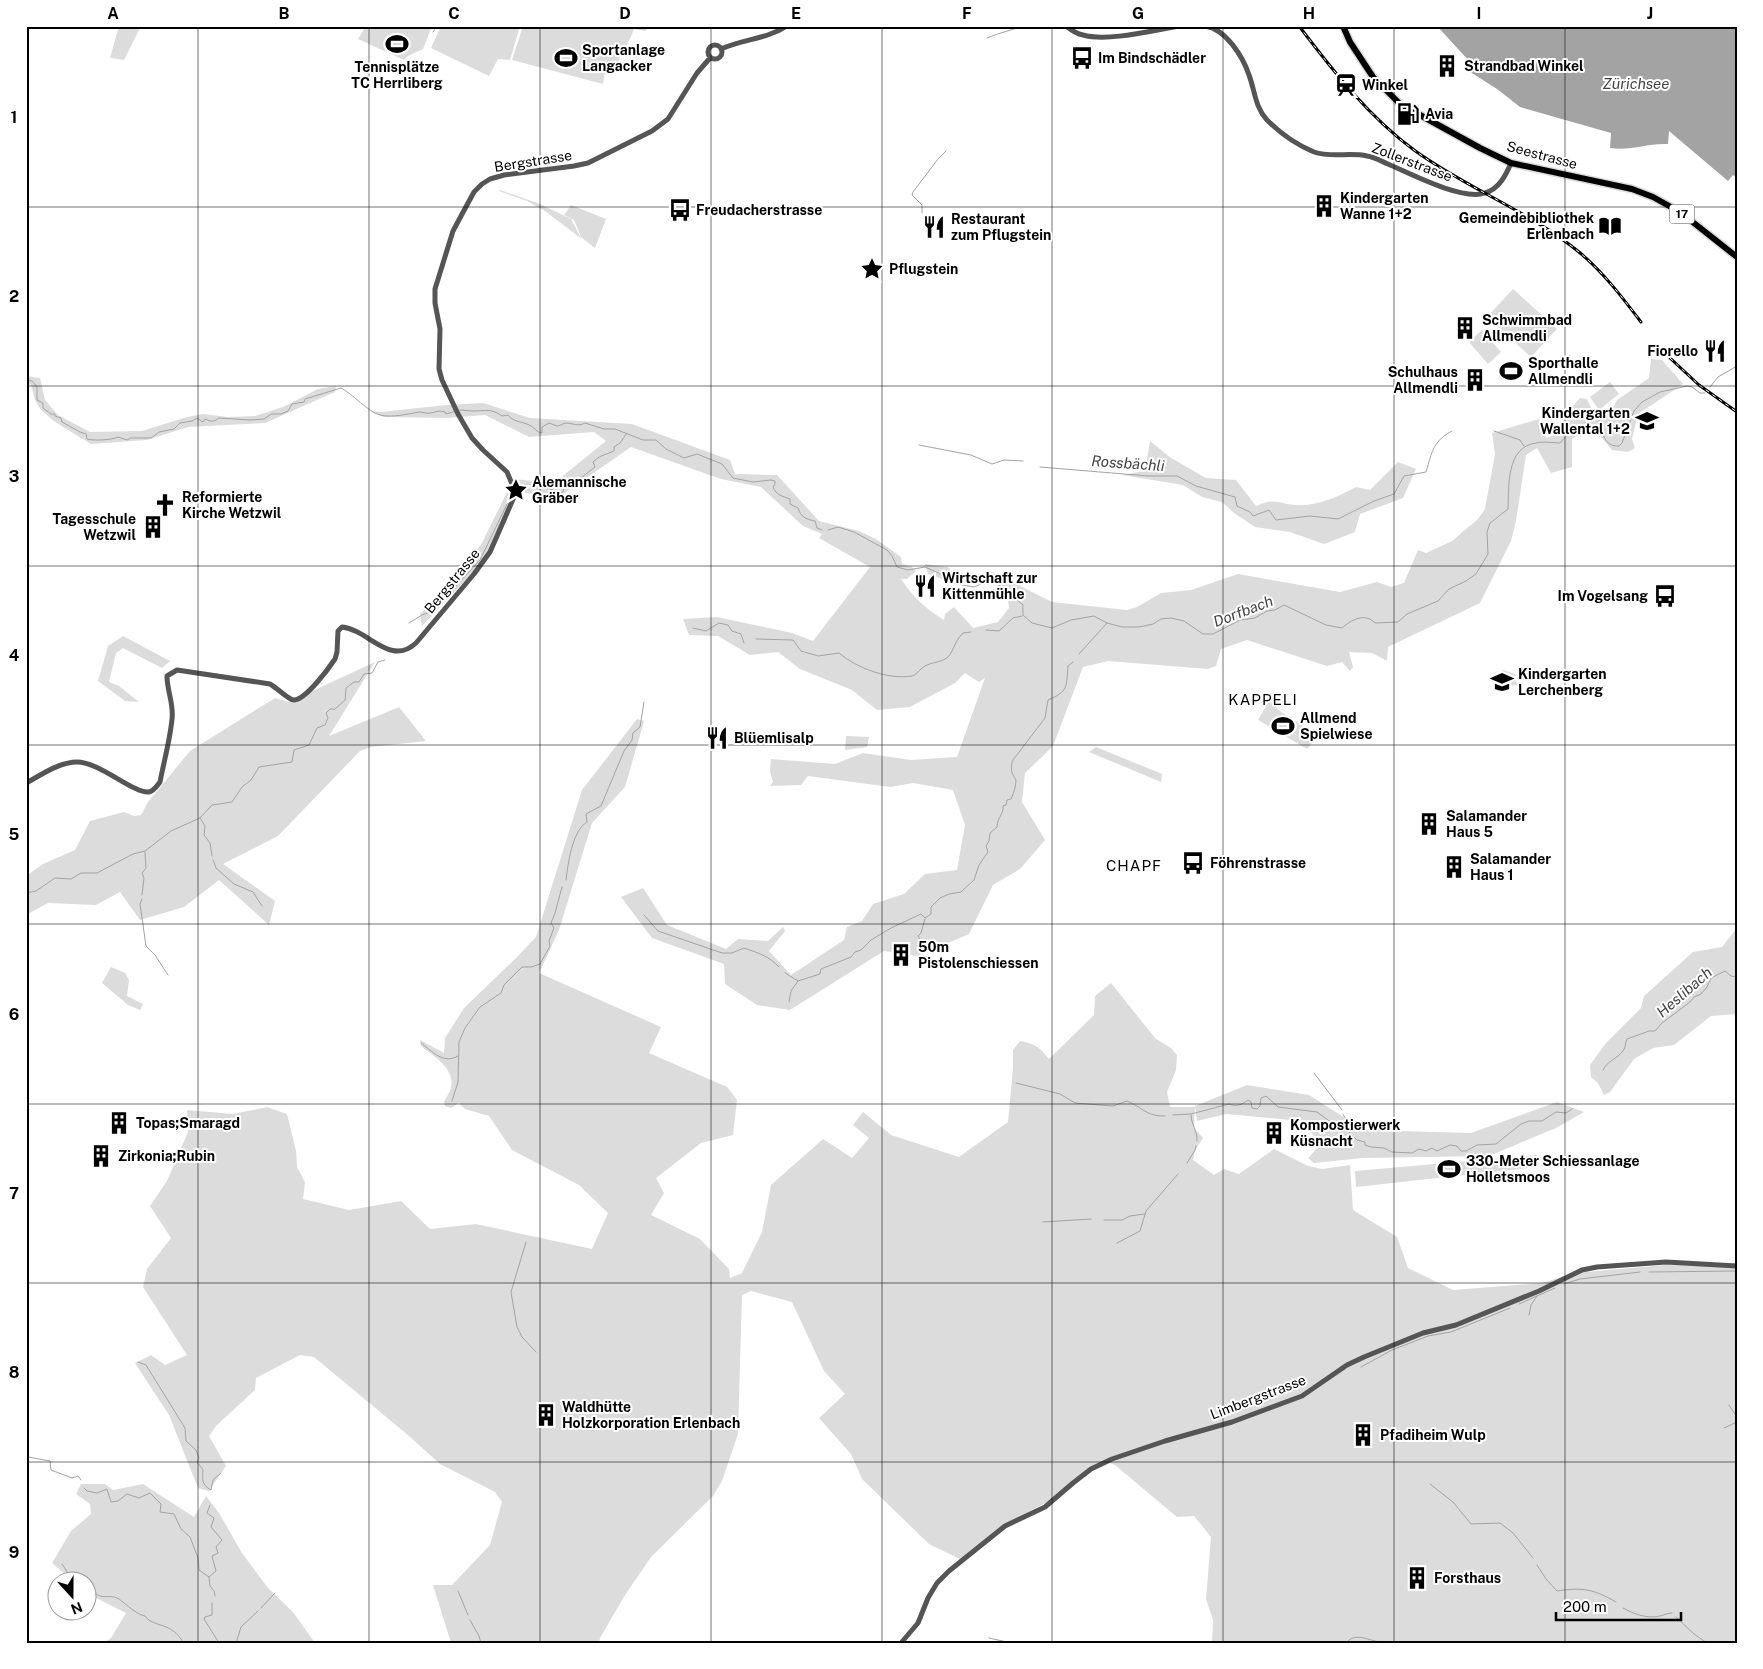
<svg xmlns="http://www.w3.org/2000/svg" width="1763" height="1669" viewBox="0 0 1763 1669" font-family="'Public Sans',sans-serif">
<style>
.green{fill:#dcdcdc}
.water{fill:#a3a3a3}
.lines{fill:none;stroke-linecap:round;stroke-linejoin:round}
.stream{stroke:#a3a3a3;stroke-width:1}
.primary-casing{stroke:#dbdbdb;stroke-width:9}
.tertiary{stroke:#555;stroke-width:5}
.primary{stroke:#000;stroke-width:6}
.rail-casing{stroke:#000;stroke-width:3}
.rail{stroke:#fff;stroke-width:1;stroke-dasharray:4;stroke-linecap:butt}
.grid{fill:none;stroke:#000;stroke-width:1;stroke-opacity:0.55}
.labels{text-anchor:middle;dominant-baseline:central;stroke-width:4;stroke-linejoin:round;paint-order:stroke}
.shield{fill:#fff;stroke:#4c4c4c;stroke-width:1}
.shield-label{font-size:12px;font-weight:bold;fill:#000}
.poi-label{font-size:14px;font-weight:bold;fill:#000;stroke:#fff;text-anchor:start}
.street-label{font-size:14px;fill:#000;stroke:#fff}
.water-label{font-size:15px;font-style:italic;fill:#444;stroke:#fff}
.neighbourhood-label{font-size:15px;letter-spacing:1px;fill:#000;stroke:#fff}
.neatline{fill:none;stroke:#000;stroke-width:2}
.grid-label{font-size:16px;text-anchor:middle;font-weight:bold;fill:#000}
</style>
<rect width="100%" height="100%" fill="#fff"/>
<path class="green" d="M119,26H141L124,60L110,58Z
M366,26H432L423,49L408,56L404,60L358,39Z
M441,26H520L510,60L498,59L489,76L431,48Z
M523,26H648L646,31L634,29C629,43 621,54 615,68L606,67L603,84L512,60Z
M500,190L540,204L571,219L581,238L595,249L545,211L527,201L499,191Z
M571,205L606,219L595,248L581,237L574,220L564,215Z
M1513,289L1557,329L1531,357L1487,317Z
M1482,330L1501,352L1488,364L1469,342Z
M1651,359L1662,360L1683,384L1638,414L1632,439L1635,448L1628,452L1612,450L1597,432L1583,431L1572,439V467L1551,473L1537,448L1526,455L1516,521L1511,541L1480,603L1388,647L1387,661L1372,653L1349,652L1353,667L1350,671L1342,662L1327,666L1247,640L1221,649L1216,666L1208,669L1108,661L1083,667L1053,746L1025,773L1022,802L1045,840L1020,869L993,885L969,934L918,956L884,951L790,1010L757,1005L725,984L724,964L652,938L621,897L643,888L667,925L726,949L738,939L768,941L783,927L785,931L769,951L791,975L844,940L847,927L862,921L873,904L904,894L925,874L957,870L965,825L953,790L913,783L890,787L808,776L801,785L770,786L773,782L770,771L771,759L835,764L863,753L911,760L957,757L985,678L979,682L965,673L955,683L910,707L877,710L852,690L800,669L778,652L750,655L718,636L689,635L683,619L717,617L792,633L813,641L870,567L819,538L822,534L803,526L761,487L721,479L631,447L556,499L517,491L513,479L554,483L606,441L594,432L529,437L485,415L447,418L384,417L373,413L372,411L381,412L446,405L483,403L530,418L632,424L730,460L735,474L777,475L819,521L859,531L876,539L901,557L902,564L912,567L916,571L907,579H901C913,597 926,609 944,620L945,614L954,607L973,628L998,622L1009,608L1007,590L990,582L972,581L957,584L928,574L925,564L948,567L957,577L992,572L1052,602L1127,610L1137,607L1161,593L1191,590L1238,574L1340,592L1377,582L1391,587L1404,583L1418,550L1426,553L1452,541L1478,519L1485,509L1495,454L1492,433L1539,419L1546,438L1561,433L1565,414L1573,408H1571L1580,398L1587,399L1591,408L1610,414L1617,400L1649,378Z
M26,376L40,378L45,400L58,415L90,432L142,431L187,417L203,414L228,417L255,416L283,407L318,389L336,386L335,392L265,423L188,427L147,440L91,444L55,422L41,410L35,400L31,385L26,383Z
M1610,382L1619,394L1599,410L1590,397Z
M1150,441L1171,458L1206,478L1236,480L1256,506C1276,497 1278,504 1297,505C1319,506 1337,497 1356,487L1370,490L1398,462L1416,469L1403,498L1360,514L1355,532L1324,544L1290,532L1255,527L1234,513L1222,502L1202,497L1183,485L1122,475L1145,471Z
M507,492L513,498L496,540L476,569L422,626L420,614L450,587L482,543Z
M123,636L170,661L162,668L123,648L116,653L109,682L119,686L139,702L125,701L98,681L108,646Z
M375,662L329,736L399,707L426,741L371,747L360,751L278,836L223,864L275,901L269,925L219,880L184,907L140,920L120,892L96,905L48,903L26,915V876L43,864L75,850L90,821L124,812L134,816L141,815L148,802L190,751L275,698L293,703L308,693Z
M1503,670L1515,674L1517,685L1509,686L1507,681L1493,683L1492,679Z
M1269,701L1282,713L1291,717L1314,735L1312,743L1307,749L1258,720Z
M637,719L644,721L625,787L592,823L559,930L539,973L661,1027L649,1053L727,1087L737,1100L733,1135L701,1143L656,1178L664,1193L651,1215L700,1239L729,1269L730,1278L742,1273L762,1232L771,1185L823,1139L852,1158L869,1138L853,1125L863,1112L891,1135L959,1157L1008,1122L1013,1068V1050L1020,1041C1036,1044 1039,1047 1049,1059L1094,1015L1095,996L1111,983L1155,1038L1172,1049L1177,1055L1176,1070L1167,1092L1170,1107H1195L1194,1128L1203,1138L1195,1150L1193,1160L1214,1175L1224,1169L1239,1174L1274,1149L1308,1166L1322,1169L1350,1165L1353,1210L1397,1237L1408,1268L1453,1290L1542,1283L1574,1273L1665,1265L1737,1266V1643H1212L1213,1620L1206,1599L1211,1537L1194,1516L1177,1517L1115,1465L1103,1461L1074,1479L1049,1501L999,1528L962,1560L929,1544L862,1479L851,1454L819,1418L845,1394L824,1371L792,1302L751,1291L742,1295L738,1434L722,1481L713,1496L651,1557L625,1595L600,1638L599,1643H451L433,1585H452L490,1545L502,1502L495,1492L440,1464L409,1436L314,1357L300,1355L256,1378L255,1390L216,1426L209,1436L226,1466L209,1491L198,1488L169,1415L135,1363L151,1355L165,1365L187,1355L143,1287L147,1269L171,1238L150,1206L167,1181L188,1132L187,1110L233,1114L267,1107L287,1114L296,1151L297,1167L305,1182L303,1199L349,1210L401,1201L430,1229L476,1224L592,1249L608,1213L579,1185L512,1150L489,1116L465,1109L459,1103L451,1108L445,1106L444,1102C446,1097 450,1093 451,1087C455,1068 433,1056 421,1046L420,1040L444,1053L445,1038L464,1008L515,959L536,937L582,790Z
M846,736L869,737L867,747L845,750Z
M1096,747L1162,774L1161,782L1089,752Z
M1737,928V1014L1711,1016L1674,1045L1653,1048L1634,1059L1610,1092L1604,1095L1598,1083L1591,1077L1590,1065L1606,1043L1641,1008L1644,996L1693,952L1722,947Z
M111,967L125,973L129,980L127,996L143,1004L140,1010L128,1005L102,983Z
M1247,1085L1309,1095L1364,1130L1471,1133L1557,1102L1584,1112L1556,1128L1489,1156L1363,1158L1314,1163L1308,1158L1321,1144L1301,1121L1226,1114L1197,1121L1195,1106Z
M1537,1155L1538,1167L1356,1187L1355,1171Z
M81,1484H105L113,1490L143,1484L194,1517L206,1496L219,1513L242,1553L268,1588L293,1612L315,1643H104L111,1638L126,1613L88,1594V1582L73,1581L52,1563L71,1531L91,1514L90,1504L76,1494Z"/>
<path class="water" d="M1437,26H1737V178L1733,175L1728,181L1669,131L1668,144C1646,143 1632,151 1610,148L1611,133L1520,107L1497,89L1464,68L1470,62Z"/>
<g class="lines">
<path class="stream" d="M433,32L437,26
M987,38C998,33 1010,31 1022,26
M922,213V205L912,195L913,192L938,159L946,151
M26,380L32,381L37,387V400L43,403V408L51,414H55V416L61,418L62,422L80,432L86,434L87,439C94,441 112,440 118,437L127,440L131,438H151L159,432L174,429L180,423L192,421L197,418L203,422L205,419C211,422 214,422 219,418L250,420L264,419L271,414H281L288,411L292,404L304,402L305,399L341,388C353,394 368,412 380,415C391,418 408,414 419,412C423,412 427,414 430,413C437,412 439,410 445,412L446,414L456,411
M1710,387L1718,377L1737,366
M460,410C464,410 468,411 473,411C484,411 492,408 502,416L508,415C514,423 523,421 531,426C536,429 536,432 542,433V427L549,423L557,426C560,426 562,424 565,423C573,423 578,427 585,423L604,429H615L643,440H656L666,449L684,458L697,454L722,464L733,478L753,482L771,480L775,481V484L773,487C776,495 782,496 790,499V504L798,508C801,517 805,519 815,521L817,528L822,530
M1494,431L1520,440L1524,446
M919,445L971,455L992,464L1004,460L1023,461
M1040,467L1148,476H1177L1196,486L1235,497L1237,506L1250,512L1253,516L1269,510L1276,520L1310,516L1338,519L1374,501L1394,494L1404,476L1426,472C1432,452 1433,441 1452,431
M525,485L543,486L560,493L563,492L564,487L573,484L595,467L593,462L599,457L614,451V447L620,443L627,433
M828,530L838,527L854,532L887,550L892,556L897,567L908,570L925,567L941,574L951,583L974,587L988,581L995,582L1023,605V615L1032,623L1052,628L1071,620L1094,616L1107,623L1122,627H1139L1153,624L1161,619L1171,618L1184,621L1203,634H1213L1240,620L1255,618L1267,611L1275,610L1284,605L1326,625L1342,628C1351,620 1365,612 1375,623L1398,622L1407,614L1438,601L1449,589L1466,581L1476,574L1488,554L1487,532L1490,523L1508,509C1509,486 1506,447 1536,443C1544,441 1553,443 1560,443L1570,432L1581,430L1595,418L1599,420C1602,432 1604,447 1619,446L1622,443L1634,411L1642,402L1660,392L1687,386L1692,387L1700,393H1705
M409,623L422,615L433,611L480,560L510,498
M693,628L706,631L719,623L728,625L732,631L741,634L744,643
M986,630L999,631L1013,618L1022,616
M756,639L793,640L801,651L818,656L839,653C857,668 888,680 912,676C917,675 921,667 927,665C934,662 943,662 949,656C954,649 955,641 963,633L971,632
M1079,654L1107,623
M200,818L205,826L204,835L210,843L212,856
M213,860L216,868L234,884L253,892L262,906
M566,880C568,864 572,831 587,822L586,814L601,806L624,751L632,740L633,733L640,727L644,702
M26,893L36,891L55,878L71,879L81,873H97L133,854L145,851L171,831L200,818L212,805L232,802L242,787L251,780L259,767L292,762L294,750L309,745L317,728L325,725L328,718L326,713L330,709H335L345,700L346,688L354,682H359L364,674L372,673L378,662L385,660
M142,895L144,878L142,873L146,868L145,852
M142,899L140,904L146,946L155,955L168,975
M644,915L658,931L722,953H732L744,948C758,953 769,956 779,967
M925,947L918,936L921,933L925,919
M785,973L798,981L820,974L821,969L851,957L855,952L861,950L871,940L891,928L921,914L925,918L931,914V907L940,898L949,894L961,892L974,880L979,865L988,852L986,846L989,841L990,833L997,827C997,818 1004,814 1003,806L1006,805L1007,800L1011,799C1014,793 1016,785 1016,780C1011,773 1010,768 1013,760L1045,718L1048,700C1069,691 1066,687 1068,666L1073,662
M789,1002L791,991L798,981
M421,1043C432,1051 443,1065 458,1056
M1603,1070C1607,1061 1617,1059 1623,1051C1626,1047 1625,1043 1627,1039L1649,1031H1655L1662,1023L1690,1002L1694,997L1701,994L1707,987L1711,978L1725,971L1731,976L1737,977
M1314,1073L1342,1110
M1016,1083L1060,1094L1075,1103L1113,1106L1127,1101C1142,1107 1147,1117 1165,1116
M452,1101L458,1082L459,1042L465,1028L480,1007L501,993L504,985L522,967H531L540,964L550,946L549,941L554,928L551,923L555,913L562,887
M1343,1114L1346,1120L1344,1123L1345,1130
M1173,1115L1191,1114L1229,1104C1237,1107 1241,1105 1248,1100L1251,1102L1252,1108L1257,1109L1260,1106L1261,1098L1266,1096L1278,1107L1317,1112L1336,1126L1349,1132L1357,1140L1365,1142V1145L1371,1147L1384,1148L1392,1152L1412,1153L1419,1149L1426,1151L1432,1148L1437,1151L1450,1145L1457,1146L1461,1151H1466L1477,1145L1496,1144L1521,1124L1529,1121H1542L1556,1112L1566,1113L1572,1109
M1191,1115C1191,1124 1198,1132 1197,1141
M1187,1163L1195,1150L1196,1146
M1104,1220H1122L1130,1216L1145,1214
M1043,1222L1091,1219
M526,1242L511,1292L517,1327L522,1337L536,1352
M1117,1243L1140,1231L1146,1211L1178,1174
M1649,1272L1737,1271
M1564,1284L1580,1279L1640,1272
M1519,1304L1555,1288
M1529,1315L1531,1305L1537,1296
M138,1362L146,1365L185,1428L186,1441L196,1450L199,1458L197,1462L203,1470C202,1480 202,1485 211,1490L213,1480L221,1473
M1361,1367L1392,1350L1428,1336L1451,1332L1510,1308
M1729,1405L1737,1417
M1724,1428L1737,1422
M26,1459L28,1457L50,1461L51,1470L72,1478L78,1476L81,1480
M1430,1484L1453,1502L1471,1524L1500,1523L1513,1533L1533,1558
M84,1488L87,1491L97,1493L107,1489L111,1502L118,1501L127,1494L139,1498L150,1493L161,1504L160,1512L174,1514L181,1529L190,1537L198,1558L199,1570L209,1577L210,1586L214,1591L215,1596
M62,1564L68,1573L82,1582
M1537,1565L1546,1579L1557,1591C1583,1587 1593,1589 1616,1602
M209,1577L216,1571L212,1556L218,1553L216,1547L222,1540L211,1527L214,1518L207,1513L210,1505
M88,1586C102,1604 106,1592 119,1599C127,1605 136,1614 145,1616C151,1625 165,1624 173,1631C177,1633 181,1639 184,1643
M458,1591L468,1615
M212,1603V1615L205,1617L204,1619L219,1643
M261,1608L275,1593
M1623,1608C1634,1614 1647,1619 1660,1616C1665,1615 1667,1613 1672,1613
M1676,1617L1694,1634L1707,1643
M470,1620L479,1636L481,1643
M989,1638L1011,1643
M236,1643L241,1627L258,1611
M1346,1643C1356,1631 1368,1641 1381,1642C1391,1642 1400,1641 1410,1643"/>
<defs>
<path id="primary" d="M1343,26L1350,42L1373,77L1400,104L1480,148L1511,163L1632,189L1653,197L1680,212L1737,257"/>
</defs>
<use href="#primary" class="primary-casing"/>
<path class="tertiary" d="M1066,26C1071,30 1077,34 1083,35C1108,42 1154,30 1180,26
M1205,26C1226,29 1243,57 1249,75C1255,91 1255,107 1267,120C1280,133 1297,145 1314,152C1331,158 1350,152 1367,156C1374,157 1381,161 1388,164C1409,173 1462,201 1485,193C1499,189 1506,175 1511,163
M708 52a7 7 0 1 1 14 0a7 7 0 1 1-14 0Z
M721,49C743,39 767,39 787,26
M26,783C41,775 59,762 77,762C100,762 134,794 149,792C154,791 157,786 160,782C164,761 170,740 172,719C174,704 167,691 167,676L177,670L270,684C277,688 288,699 293,700C305,701 329,668 335,659L337,652L338,631L342,627C369,630 390,667 416,643L474,574L490,552L514,497L512,484L507,472L483,450L472,438L458,414L442,380L439,369L440,329L435,303V289L453,231L461,216L474,192L482,184L490,179L504,175L574,166L588,163L652,131L668,119L697,73L710,58
M901,1643L918,1623L928,1598L937,1583L949,1571L1005,1526L1045,1507L1073,1483L1091,1469L1112,1459L1165,1441L1232,1422L1302,1396L1347,1365L1364,1357L1423,1333L1456,1325L1539,1291L1582,1270L1597,1267L1666,1262L1737,1266"/>
<use href="#primary" class="primary"/>
<defs>
<path id="rail" d="M1299,26C1334,72 1368,116 1414,150C1466,188 1529,211 1579,252C1603,272 1622,297 1641,322
M1670,358L1699,385L1737,412"/>
</defs>
<use href="#rail" class="rail-casing"/>
<use href="#rail" class="rail"/>
</g>
<path class="grid" d="M198,26V1643M369,26V1643M540,26V1643M711,26V1643M882,26V1643M1052,26V1643M1223,26V1643M1394,26V1643M1565,26V1643M26,207H1737M26,386H1737M26,566H1737M26,745H1737M26,924H1737M26,1104H1737M26,1283H1737M26,1462H1737"/>
<defs>
<symbol id="stadium-bare" viewBox="-9 -9 18 18"><path d="M0-5a6.5 5 0 1 0 0 10a6.5 5 0 1 0 0-10ZM-3.5-1.8h7v3.6h-7Z" fill="#000" stroke="#fff" stroke-width="2.5" paint-order="stroke"/></symbol>
<symbol id="bus-bare" viewBox="-9 -9 18 18"><path d="M-5-6H5V4H4V6H2V4H-2V6H-4V4H-5ZM-3.5-4V0h7V-4ZM-3.5 1.2v1.5H-2V1.2ZM2 1.2v1.5H3.5V1.2Z" fill="#000" stroke="#fff" stroke-width="2.5" paint-order="stroke"/></symbol>
<symbol id="building-bare" viewBox="-9 -9 18 18"><path d="M-4-6H4V6H1V3H-1V6H-4ZM-2.5-4.3h1.7v1.8h-1.7ZM.8-4.3h1.7v1.8H.8ZM-2.5-1h1.7V.8h-1.7ZM.8-1h1.7V.8H.8Z" fill="#000" stroke="#fff" stroke-width="2.5" paint-order="stroke"/></symbol>
<symbol id="station-bare" viewBox="-9 -9 18 18"><path d="M-3-6H3Q5-6 5-4V2Q5 4 3 4L4.5 6H3L1.5 4h-3L-3 6H-4.5L-3 4Q-5 4-5 2V-4Q-5-6-3-6ZM-3.5-4v3h7v-3ZM-3.5 1v1.5H-2V1ZM2 1v1.5H3.5V1Z" fill="#000" stroke="#fff" stroke-width="2.5" paint-order="stroke"/></symbol>
<symbol id="fuel-bare" viewBox="-9 -9 18 18"><path d="M-5.5-6h7V0h2V4h1.3V-2.5L3-4.5l.8-.8L6-3V5H2.5V1h-1V6h-7ZM-4.2-4.7v3.2H.2V-4.7Z" fill="#000" stroke="#fff" stroke-width="2.5" paint-order="stroke"/></symbol>
<symbol id="library-bare" viewBox="-9 -9 18 18"><path d="M-6-4Q-3-5.5-.7-3.5V5Q-3 3-6 4ZM6-4Q3-5.5 .7-3.5V5Q3 3 6 4Z" fill="#000" stroke="#fff" stroke-width="2.5" paint-order="stroke"/></symbol>
<symbol id="restaurant-bare" viewBox="-9 -9 18 18"><path d="M-5-6h1v4h1v-4h1v4h1v-4h1v5L-1.5 .5V6h-2V.5L-5-1ZM5-6V6H3V1.5H1.5Q1.5-4 5-6Z" fill="#000" stroke="#fff" stroke-width="2.5" paint-order="stroke"/></symbol>
<symbol id="sight-bare" viewBox="-9 -9 18 18"><path d="M0-6L1.8-2.2L6-1.7L2.9 1.2L3.7 5.4L0 3.3L-3.7 5.4L-2.9 1.2L-6-1.7L-1.8-2.2Z" fill="#000" stroke="#fff" stroke-width="2.5" paint-order="stroke"/></symbol>
<symbol id="school-bare" viewBox="-9 -9 18 18"><path d="M0-5L7-2L0 1L-7-2ZM-4 1L0 2.5L4 1V4Q0 6-4 4Z" fill="#000" stroke="#fff" stroke-width="2.5" paint-order="stroke"/></symbol>
<symbol id="church-bare" viewBox="-9 -9 18 18"><path d="M-1.2-6h2.4v3.5h3.3v2.4h-3.3V6h-2.4V-.1h-3.3v-2.4h3.3Z" fill="#000" stroke="#fff" stroke-width="2.5" paint-order="stroke"/></symbol>
</defs>
<g fill-rule="evenodd">
<use href="#stadium-bare" x="381" y="28" width="32" height="32"/>
<use href="#stadium-bare" x="550" y="42" width="32" height="32"/>
<use href="#bus-bare" x="1066" y="42" width="32" height="32"/>
<use href="#building-bare" x="1431" y="50" width="32" height="32"/>
<use href="#station-bare" x="1330" y="69" width="32" height="32"/>
<use href="#fuel-bare" x="1392" y="98" width="32" height="32"/>
<use href="#building-bare" x="1308" y="190" width="32" height="32"/>
<use href="#bus-bare" x="664" y="194" width="32" height="32"/>
<use href="#library-bare" x="1594" y="210" width="32" height="32"/>
<use href="#restaurant-bare" x="918" y="211" width="32" height="32"/>
<use href="#sight-bare" x="856" y="253" width="32" height="32"/>
<use href="#building-bare" x="1449" y="312" width="32" height="32"/>
<use href="#restaurant-bare" x="1699" y="335" width="32" height="32"/>
<use href="#stadium-bare" x="1495" y="355" width="32" height="32"/>
<use href="#building-bare" x="1459" y="364" width="32" height="32"/>
<use href="#school-bare" x="1631" y="405" width="32" height="32"/>
<use href="#sight-bare" x="500" y="474" width="32" height="32"/>
<use href="#church-bare" x="149" y="489" width="32" height="32"/>
<use href="#building-bare" x="137" y="511" width="32" height="32"/>
<use href="#restaurant-bare" x="909" y="570" width="32" height="32"/>
<use href="#bus-bare" x="1649" y="580" width="32" height="32"/>
<use href="#school-bare" x="1486" y="666" width="32" height="32"/>
<use href="#stadium-bare" x="1267" y="710" width="32" height="32"/>
<use href="#restaurant-bare" x="701" y="722" width="32" height="32"/>
<use href="#building-bare" x="1413" y="808" width="32" height="32"/>
<use href="#bus-bare" x="1177" y="847" width="32" height="32"/>
<use href="#building-bare" x="1438" y="851" width="32" height="32"/>
<use href="#building-bare" x="885" y="939" width="32" height="32"/>
<use href="#building-bare" x="103" y="1107" width="32" height="32"/>
<use href="#building-bare" x="1258" y="1117" width="32" height="32"/>
<use href="#building-bare" x="85" y="1140" width="32" height="32"/>
<use href="#stadium-bare" x="1433" y="1153" width="32" height="32"/>
<use href="#building-bare" x="530" y="1399" width="32" height="32"/>
<use href="#building-bare" x="1347" y="1419" width="32" height="32"/>
<use href="#building-bare" x="1401" y="1562" width="32" height="32"/>
</g>
<g class="labels">
<rect class="shield" x="1669.5" y="204.5" width="25" height="19" rx="4"/>
<g class="shield-label">
<text x="1682" y="214">17</text>
</g>
<g class="poi-label">
<text x="582" y="50">Sportanlage<tspan x="582" dy="16">Langacker</tspan></text>
<text x="1098" y="58">Im Bindschädler</text>
<text x="1464" y="66">Strandbad Winkel</text>
<text x="397" y="67" text-anchor="middle">Tennisplätze<tspan x="397" dy="16">TC Herrliberg</tspan></text>
<text x="1362" y="85">Winkel</text>
<text x="1425" y="114">Avia</text>
<text x="1340" y="198">Kindergarten<tspan x="1340" dy="16">Wanne 1+2</tspan></text>
<text x="696" y="210">Freudacherstrasse</text>
<text x="1594" y="218" text-anchor="end">Gemeindebibliothek<tspan x="1594" dy="16">Erlenbach</tspan></text>
<text x="951" y="219">Restaurant<tspan x="951" dy="16">zum Pflugstein</tspan></text>
<text x="889" y="269">Pflugstein</text>
<text x="1482" y="320">Schwimmbad<tspan x="1482" dy="16">Allmendli</tspan></text>
<text x="1698" y="351" text-anchor="end">Fiorello</text>
<text x="1528" y="363">Sporthalle<tspan x="1528" dy="16">Allmendli</tspan></text>
<text x="1458" y="372" text-anchor="end">Schulhaus<tspan x="1458" dy="16">Allmendli</tspan></text>
<text x="1630" y="413" text-anchor="end">Kindergarten<tspan x="1630" dy="16">Wallental 1+2</tspan></text>
<text x="532" y="482">Alemannische<tspan x="532" dy="16">Gräber</tspan></text>
<text x="182" y="497">Reformierte<tspan x="182" dy="16">Kirche Wetzwil</tspan></text>
<text x="136" y="519" text-anchor="end">Tagesschule<tspan x="136" dy="16">Wetzwil</tspan></text>
<text x="942" y="578">Wirtschaft zur<tspan x="942" dy="16">Kittenmühle</tspan></text>
<text x="1648" y="596" text-anchor="end">Im Vogelsang</text>
<text x="1518" y="674">Kindergarten<tspan x="1518" dy="16">Lerchenberg</tspan></text>
<text x="1300" y="718">Allmend<tspan x="1300" dy="16">Spielwiese</tspan></text>
<text x="734" y="738">Blüemlisalp</text>
<text x="1446" y="816">Salamander<tspan x="1446" dy="16">Haus 5</tspan></text>
<text x="1470" y="859">Salamander<tspan x="1470" dy="16">Haus 1</tspan></text>
<text x="1210" y="863">Föhrenstrasse</text>
<text x="918" y="947">50m<tspan x="918" dy="16">Pistolenschiessen</tspan></text>
<text x="136" y="1123">Topas;Smaragd</text>
<text x="1290" y="1125">Kompostierwerk<tspan x="1290" dy="16">Küsnacht</tspan></text>
<text x="118" y="1156">Zirkonia;Rubin</text>
<text x="1466" y="1161">330-Meter Schiessanlage<tspan x="1466" dy="16">Holletsmoos</tspan></text>
<text x="562" y="1407">Waldhütte<tspan x="562" dy="16">Holzkorporation Erlenbach</tspan></text>
<text x="1380" y="1435">Pfadiheim Wulp</text>
<text x="1434" y="1578">Forsthaus</text>
</g>
<g class="street-label">
<text transform="translate(1542 155) rotate(15)">Seestrasse</text>
<text transform="translate(533 161) rotate(-9)">Bergstrasse</text>
<text transform="translate(1412 162) rotate(21)">Zollerstrasse</text>
<text transform="translate(452 581) rotate(-51)">Bergstrasse</text>
<text transform="translate(1258 1397) rotate(-21)">Limbergstrasse</text>
</g>
<g class="water-label">
<text x="1636" y="83">Zürichsee</text>
<text transform="translate(1128 463) rotate(4)">Rossbächli</text>
<text transform="translate(1243 611) rotate(-21)">Dorfbach</text>
<text transform="translate(1684 992) rotate(-41)">Heslibach</text>
</g>
<g class="neighbourhood-label">
<text x="1263" y="699">KAPPELI</text>
<text x="1134" y="865">CHAPF</text>
</g>
</g>
<rect width="1763" height="1669" fill="none" stroke="#ffffff" stroke-width="55"/>
<g transform="translate(72 1596) rotate(159)"><circle r="24" fill="#ffffff" stroke="#999999"/>
<path d="M0-4L9 19L0 12L-9 19Z" fill="#000000"/>
<text y="-8" font-size="14" font-weight="bold" text-anchor="middle" fill="#000000">N</text>
</g>
<path d="M1556 1612v8h125v-8" fill="none" stroke="#000000" stroke-width="2.5"/>
<text x="1563" y="1612" font-size="15" fill="#000000" stroke="#ffffff" stroke-width="4" paint-order="stroke">200 m</text>
<rect x="28" y="28" width="1708" height="1614" class="neatline"/>
<g class="grid-label">
<text x="113" y="19">A</text>
<text x="284" y="19">B</text>
<text x="454" y="19">C</text>
<text x="625" y="19">D</text>
<text x="796" y="19">E</text>
<text x="967" y="19">F</text>
<text x="1138" y="19">G</text>
<text x="1309" y="19">H</text>
<text x="1479" y="19">I</text>
<text x="1650" y="19">J</text>
<text x="14" y="123">1</text>
<text x="14" y="302">2</text>
<text x="14" y="482">3</text>
<text x="14" y="661">4</text>
<text x="14" y="840">5</text>
<text x="14" y="1020">6</text>
<text x="14" y="1199">7</text>
<text x="14" y="1378">8</text>
<text x="14" y="1558">9</text>
</g>
</svg>
